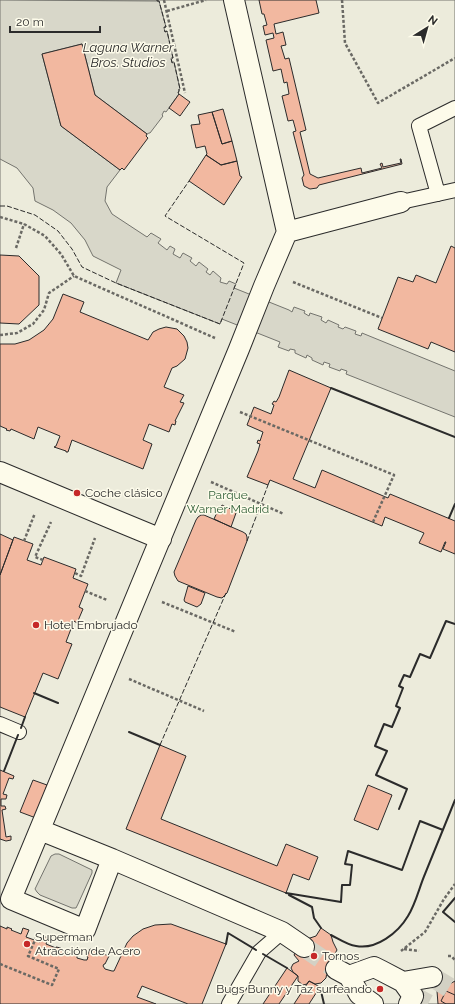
<svg xmlns="http://www.w3.org/2000/svg" width="455" height="1004" viewBox="0 0 455 1004" font-family="Raleway,sans-serif">
<style>
.green{fill:#ecebdb;stroke:#74746e}
.water{fill:#d8d7c9;stroke:#74746e}
.building{fill:#f2b8a0;stroke:#2b2b2b}
.lines{fill:none;stroke-linecap:round;stroke-linejoin:round}
.pedestrian-tunnel{stroke:#d3d1c4;stroke-width:20;stroke-dasharray:20 10;stroke-linecap:butt}
.service-casing{stroke:#2b2b2b;stroke-width:16}
.pedestrian-casing{stroke:#2b2b2b;stroke-width:22}
.path{stroke:#6a6964;stroke-width:2.5;stroke-dasharray:3 2;stroke-linecap:butt}
.service{stroke:#fdfbea;stroke-width:14}
.pedestrian{stroke:#fdfbea;stroke-width:20}
.fence{stroke:#2b2b2b;stroke-width:1;stroke-dasharray:5 2;stroke-linecap:butt}
.wall{stroke:#2b2b2b;stroke-width:2}
.poi-dot{fill:#c62828;stroke:#fdfbea;stroke-width:1.5}
.labels{text-anchor:middle;dominant-baseline:central;stroke-width:3;stroke-linejoin:round;paint-order:stroke}
.poi-label{font-size:12px;fill:#2b2b2b;stroke:#fdfbea;text-anchor:start}
.park-label{font-size:12px;fill:#34623c;stroke:#fdfbea}
.water-label{font-size:13px;font-style:italic;fill:#2b2b2b;stroke:#fdfbea}
</style>
<rect width="100%" height="100%" fill="#fdfbea"/>
<path class="green" d="M0,0H455V1004H0Z"/>
<path class="water" d="M0,0L159,1L166,27L164,28L165,32L167,31L173,58H171L172,62H174L180,89H179V91L178,93L179,94L166,112L164,111L162,115L163,116L150,133H149L147,134L95,95L82,44L42,54L61,126L120,170L107,187L105,201L112,214L147,237L151,233L161,239L158,243L167,250L170,246L175,249L173,254L180,258L183,253L192,258L190,261L196,266L199,262L208,269L206,272L210,275L213,271L221,278L220,282L227,284L229,281L236,284L234,288L289,310L292,312L294,307L305,311L304,313L309,316L310,313L322,317L321,320L326,323L328,320L339,325L338,327L343,329L345,327L356,331L355,334L361,336L362,333L455,371V417L346,374L347,371L341,369L340,371L329,367L330,364L324,362L323,365L312,360V358L307,355L306,358L295,353V350L290,349L289,351L278,347L280,342L222,319L220,324L116,283L121,270L93,256L85,240L71,223L53,210L35,201L33,188L17,168L0,159Z
M55,854H59L92,870V873L78,904L76,908H72L40,895L37,892L35,889L51,856Z"/>
<path class="building" d="M259,0H316L319,13L274,24L276,34L283,32L286,45L281,46L285,59L289,58L306,130L300,132L310,174L318,178L361,168L362,173L382,168L380,164L382,163L383,167L401,163L400,159H401L402,164L319,185L317,188L310,189L304,186L302,178L304,175L293,132L296,131L293,120L288,121L282,96L289,94L287,82L284,83L281,69L273,71L266,40L274,38L273,33L265,35L263,26L267,25L264,14H262Z
M82,44L95,95L147,134L146,136L148,138L124,170L122,168L120,170L61,126L42,54Z
M179,94L190,102L180,116L169,108Z
M223,109L232,141L222,144L212,112Z
M212,112L222,144L232,141L237,161L221,165L206,155L207,154L205,146L196,148L191,125L200,124L198,115Z
M206,155L221,165L237,161L240,176L242,177L224,205L189,181Z
M451,246L455,248V352L431,342L428,349L378,329L398,277L413,282L416,275L436,283Z
M0,255L19,256L39,276V305L19,324L0,323Z
M63,294L84,302L80,312L148,340L153,332L159,329L166,327L177,329L184,336L187,342L188,348L185,359L177,366L172,368L164,387L184,395L180,402L184,403L175,421H176L175,425L172,424L169,432L149,424L143,440L152,444L143,469L72,440L68,452H66V451L54,447L56,446L60,436L38,427L34,439L11,429L10,431L6,430L7,429L0,426V344H15L29,340L44,330L53,319Z
M289,370L331,388L293,479L315,488L322,470L388,498L390,494L455,521V554L443,549L446,542H445L441,552L419,543L424,533L385,517L382,526L270,480L268,485L247,477L258,451L260,444L257,443L258,440L260,441L263,432L247,425L254,407L271,414L274,405L272,404L274,401L276,402L279,397Z
M222,505L235,511L236,513L231,527L214,519L219,508Z
M201,515H204L243,532L246,534L247,537V541L227,593L222,598L217,597L178,581L175,576L174,572L196,520L198,517Z
M0,534L13,540L0,575Z
M14,537L33,544L27,560L41,565L44,557L76,569L73,578L88,584L79,607L83,609L77,623L74,621L66,642L72,644L58,679L43,673L25,717L0,707V575Z
M188,586L205,593L201,604L197,607L185,602L184,600Z
M160,745L186,756L161,819L277,866L286,844L318,857L309,880L293,874L286,893L126,829Z
M0,770L14,776L13,779L9,778L3,794L7,795L6,799H1V806H5L6,809L2,810L6,837L11,836V840L6,841L0,839Z
M33,780L47,785L36,818L20,812Z
M368,785L392,795L378,830L354,820Z
M171,924L226,944L202,1004H188L142,986L137,997L156,1004H0V926L7,929V927L12,929L11,930L21,934L23,928L29,930L26,937L40,942L43,936L48,938L46,944L56,948V947L61,948L60,950L72,955L73,953L77,955V958L84,960H87L88,957H87L90,949L109,956L105,964H104L103,966L105,969L112,971H114L127,943L133,936L143,929L155,925Z
M321,928L331,935L333,942L337,950L333,957L340,963L335,971L327,972L326,978L321,983L315,984L309,981L307,984L303,985L298,981V976L293,972L291,968L293,964L299,961L294,955L298,947L307,939L316,936Z
M287,968L298,976L279,1004H263Z
M309,981L320,987L309,1004H294Z
M455,981V1004H438L437,991Z
M446,991L455,995V1004H446L441,1001Z"/>
<g class="lines">
<path class="pedestrian-tunnel" d="M304,947L336,969
M432,977L455,991
M413,996L428,1004"/>
<defs>
<path id="service" d="M438,194L419,126L455,108
M401,202L455,190
M0,724L19,732
M229,1004L259,952L282,932"/>
<path id="pedestrian" d="M287,232L401,202
M0,472L115,520L161,539
M40,830L112,859L85,930L11,899L239,349L264,286L287,232L234,0
M112,859L282,932L304,947
M336,969L349,976L374,967L382,971L403,982L413,996L409,1004
M349,976L359,994L373,1004
M403,982L432,977"/>
</defs>
<use href="#service" class="service-casing"/>
<use href="#pedestrian" class="pedestrian-casing"/>
<path class="path" d="M164,0L185,93
M342,0L345,43L378,103L455,58
M167,11L206,0
M0,217L24,224L45,236L61,254L74,276L215,338
M16,248L24,224
M293,282L382,318
M0,335L17,333L33,324L44,310L49,293L74,276
M240,412L394,475L373,522
M211,482L284,514
M24,541L35,513
M43,560L35,557L51,522
M75,573L81,576L95,538
M85,591L107,600
M162,602L236,632
M129,679L204,711
M404,949L419,951
M401,951L425,932L444,899L455,884
M448,956H451L455,960
M0,964L52,985L59,969L28,956L36,938"/>
<use href="#service" class="service"/>
<use href="#pedestrian" class="pedestrian"/>
<path class="fence" d="M157,0V1H159L166,27H164L165,32L167,31L173,58H171L172,63L174,62L180,89H179V91L178,93L179,94
M0,206H7L35,215L58,231L72,249L82,267L116,283L220,324L244,263L165,216L189,181
M247,541L268,485
M160,745L226,593"/>
<path class="wall" d="M331,388L455,437
M449,518L455,504
M34,693L58,703
M21,728L25,717
M129,732L160,745
M4,771L18,735
M399,809L407,789L376,775L387,751L375,746L384,724L392,727L400,708L396,706L403,688L399,686L404,675L410,677L420,654L430,658L446,621L455,624
M286,893L341,902L342,885H350L352,865L345,864L348,851L402,870L420,821L443,830
M289,895L312,907L314,918L321,928
M455,898L443,912L455,922
M331,935C339,939 347,945 356,946C376,950 398,933 408,916C416,903 419,888 425,874C435,849 445,825 455,800
M226,944L228,933L256,950
M263,954L287,968
M320,987L324,1004"/>
</g>
<g class="poi-dot">
<circle cx="77" cy="493" r="4"/>
<circle cx="36" cy="625" r="4"/>
<circle cx="27" cy="944" r="4"/>
<circle cx="314" cy="956" r="4"/>
<circle cx="380" cy="989" r="4"/>
</g>
<g class="labels">
<g class="poi-label">
<text x="85" y="493">Coche clásico</text>
<text x="44" y="625">Hotel Embrujado</text>
<text x="35" y="937">Superman<tspan x="35" dy="14">Atracción de Acero</tspan></text>
<text x="322" y="956">Tornos</text>
<text x="372" y="989" text-anchor="end">Bugs Bunny y Taz surfeando</text>
</g>
<g class="park-label">
<text x="228" y="495">Parque<tspan x="228" dy="14">Warner Madrid</tspan></text>
</g>
<g class="water-label">
<text x="128" y="47">Laguna Warner<tspan x="128" dy="15">Bros. Studios</tspan></text>
</g>
</g>
<g transform="translate(427 28) rotate(37)" stroke="#fdfbea" stroke-width="3" paint-order="stroke">
<path d="M0-3L7 15L0 10L-7 15Z" fill="#2b2b2b"/>
<text y="-6" font-size="11" font-weight="bold" text-anchor="middle" fill="#2b2b2b">N</text>
</g>
<path d="M10 26v6h90v-6" fill="none" stroke="#2b2b2b" stroke-width="2"/>
<text x="16" y="26" font-size="12" fill="#2b2b2b" stroke="#fdfbea" stroke-width="3" paint-order="stroke">20 m</text>
</svg>
